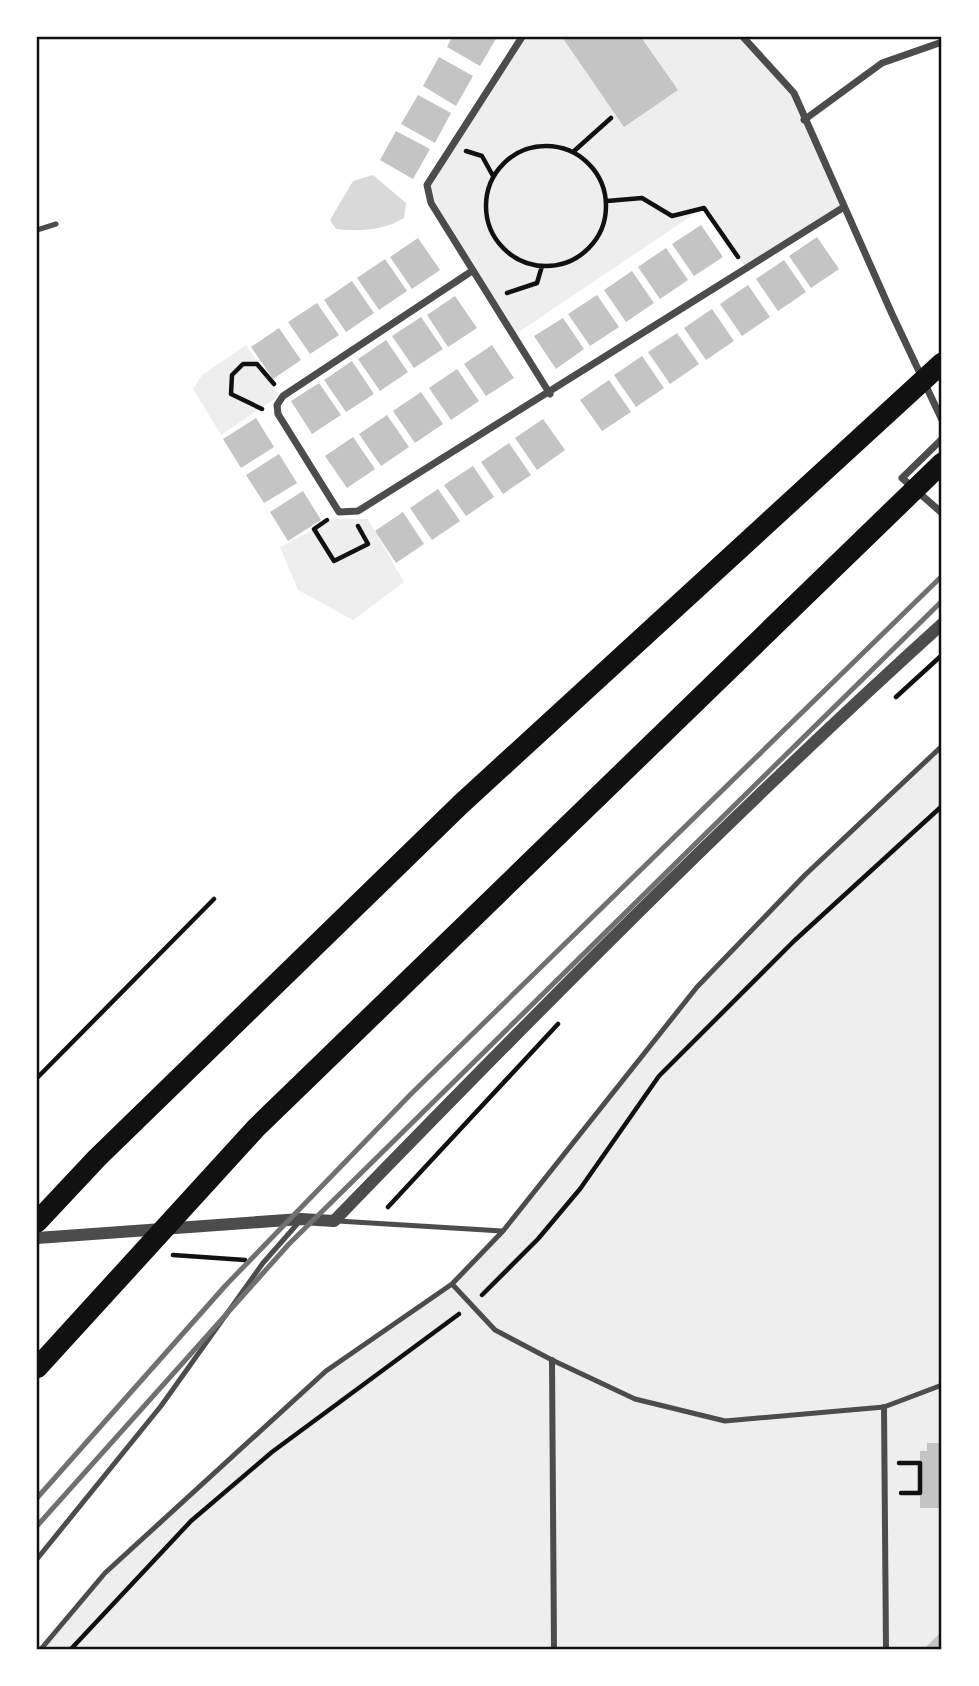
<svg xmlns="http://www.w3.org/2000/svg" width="979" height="1686" viewBox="0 0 979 1686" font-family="Montserrat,sans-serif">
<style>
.green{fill:#eee}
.water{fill:#d9d9d9}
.building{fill:#c4c4c4}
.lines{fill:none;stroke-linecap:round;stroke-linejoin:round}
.path{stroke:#111;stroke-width:4.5}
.service{stroke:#4c4c4c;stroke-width:5}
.pedestrian{stroke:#4c4c4c;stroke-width:6}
.minor{stroke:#4c4c4c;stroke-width:7}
.tertiary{stroke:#4c4c4c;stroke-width:12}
.motorway{stroke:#111;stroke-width:21}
.rail{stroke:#707070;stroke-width:5}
.neatline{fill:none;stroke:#111;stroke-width:2.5}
</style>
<rect width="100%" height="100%" fill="#fff"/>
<path class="green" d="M522,37H743L794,93L844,207L747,269L703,208L513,336L431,203L427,185Z
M246,345L279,396L221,435L193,389L202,375Z
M334,519H368L404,582L353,620L298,590L280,547Z
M942,746V1649H41L105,1573L326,1371L452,1284L503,1231L697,987L805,875Z"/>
<path class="water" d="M373,175L406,203L404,218C385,230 359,232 336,229L330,220L353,181Z"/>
<path class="building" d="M452,37H497L480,66L447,47Z
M562,37H641L678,90L624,127Z
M439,57L473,76L456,106L423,86Z
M418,95L451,113L435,143L401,124Z
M396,131L430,149L413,179L380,160Z
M701,225L723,257L694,276L672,244Z
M817,237L839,269L811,288L789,256Z
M418,238L440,270L412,289L390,257Z
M666,248L688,280L660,299L638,267Z
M385,259L407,291L379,310L357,278Z
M784,260L806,292L778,311L756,279Z
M632,271L654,303L626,322L604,290Z
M352,281L374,313L346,332L324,300Z
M748,285L770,317L742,336L720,304Z
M597,295L619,327L590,346L568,314Z
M455,296L477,328L448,347L427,315Z
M317,303L339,335L310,354L288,322Z
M712,309L734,341L706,360L684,328Z
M421,317L443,349L414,368L392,336Z
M563,318L584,349L556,369L534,336Z
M279,328L301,360L273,379L251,347Z
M677,333L699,364L670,384L648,352Z
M386,340L408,372L380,391L358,359Z
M492,345L514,378L486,396L464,364Z
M642,356L664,388L636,407L614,375Z
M352,361L374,394L346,412L324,380Z
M457,369L479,401L451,420L429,388Z
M609,380L631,412L602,431L580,400Z
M319,383L341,415L312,434L291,401Z
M421,392L443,424L415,443L393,411Z
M387,415L409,447L381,466L359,434Z
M256,418L274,447L241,468L223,439Z
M543,419L565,450L537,470L515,438Z
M353,437L375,469L347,488L325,456Z
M509,443L531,475L503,494L481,462Z
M279,454L297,483L264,503L246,475Z
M473,466L494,497L466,516L444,485Z
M438,489L460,521L432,540L410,508Z
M303,491L321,520L288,541L270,512Z
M403,512L424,544L396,563L375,531Z
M927,1443H942V1508H920V1451H927Z
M942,1631V1649H928L926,1647Z"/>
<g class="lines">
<path class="path" d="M486 206a60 60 0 1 1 120 0a60 60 0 1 1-120 0Z
M466,151L482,156L493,176
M573,152L611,118
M607,201L642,198L672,216L704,208L738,257
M507,293L537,283L542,266
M262,409L231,394L232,375L243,364H257L274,384
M327,520L314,529L334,561L368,544L358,526
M896,697L942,655
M37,1078L214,899
M388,1207L558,1024
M173,1255L245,1260
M482,1295L538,1239L580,1189L659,1076L794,941L942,806
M899,1463H920V1493H901
M71,1649L191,1521L272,1452L459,1314"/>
<path class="service" d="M37,230L56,224
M338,1221L502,1231
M452,1284L495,1330L552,1360L635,1399L725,1421L884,1407L942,1385
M37,1559L161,1406L263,1263L299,1222
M41,1649L105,1573L326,1371L452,1284L503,1231L697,987L805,875L942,746"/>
<path class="pedestrian" d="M552,1360L554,1649
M884,1407L886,1649"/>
<path class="minor" d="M522,37L427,185L431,203L550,394
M743,37L794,93L892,314L942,420
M804,120L882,63L942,42
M472,271L283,396L277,405L278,414L339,512L358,511L844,207
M942,439L902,478L942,513"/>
<path class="tertiary" d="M37,1238L301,1219L334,1221C532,1017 731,815 942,624"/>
<path class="motorway" d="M37,1222L97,1158L461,804L942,363
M37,1368L256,1128L942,463"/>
<path class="rail" d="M37,1498L226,1285L412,1093L942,576
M37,1526L289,1244L942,601"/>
</g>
<rect width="979" height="1686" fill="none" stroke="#ffffff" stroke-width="77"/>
<rect x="38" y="38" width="902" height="1610" class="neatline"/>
</svg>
